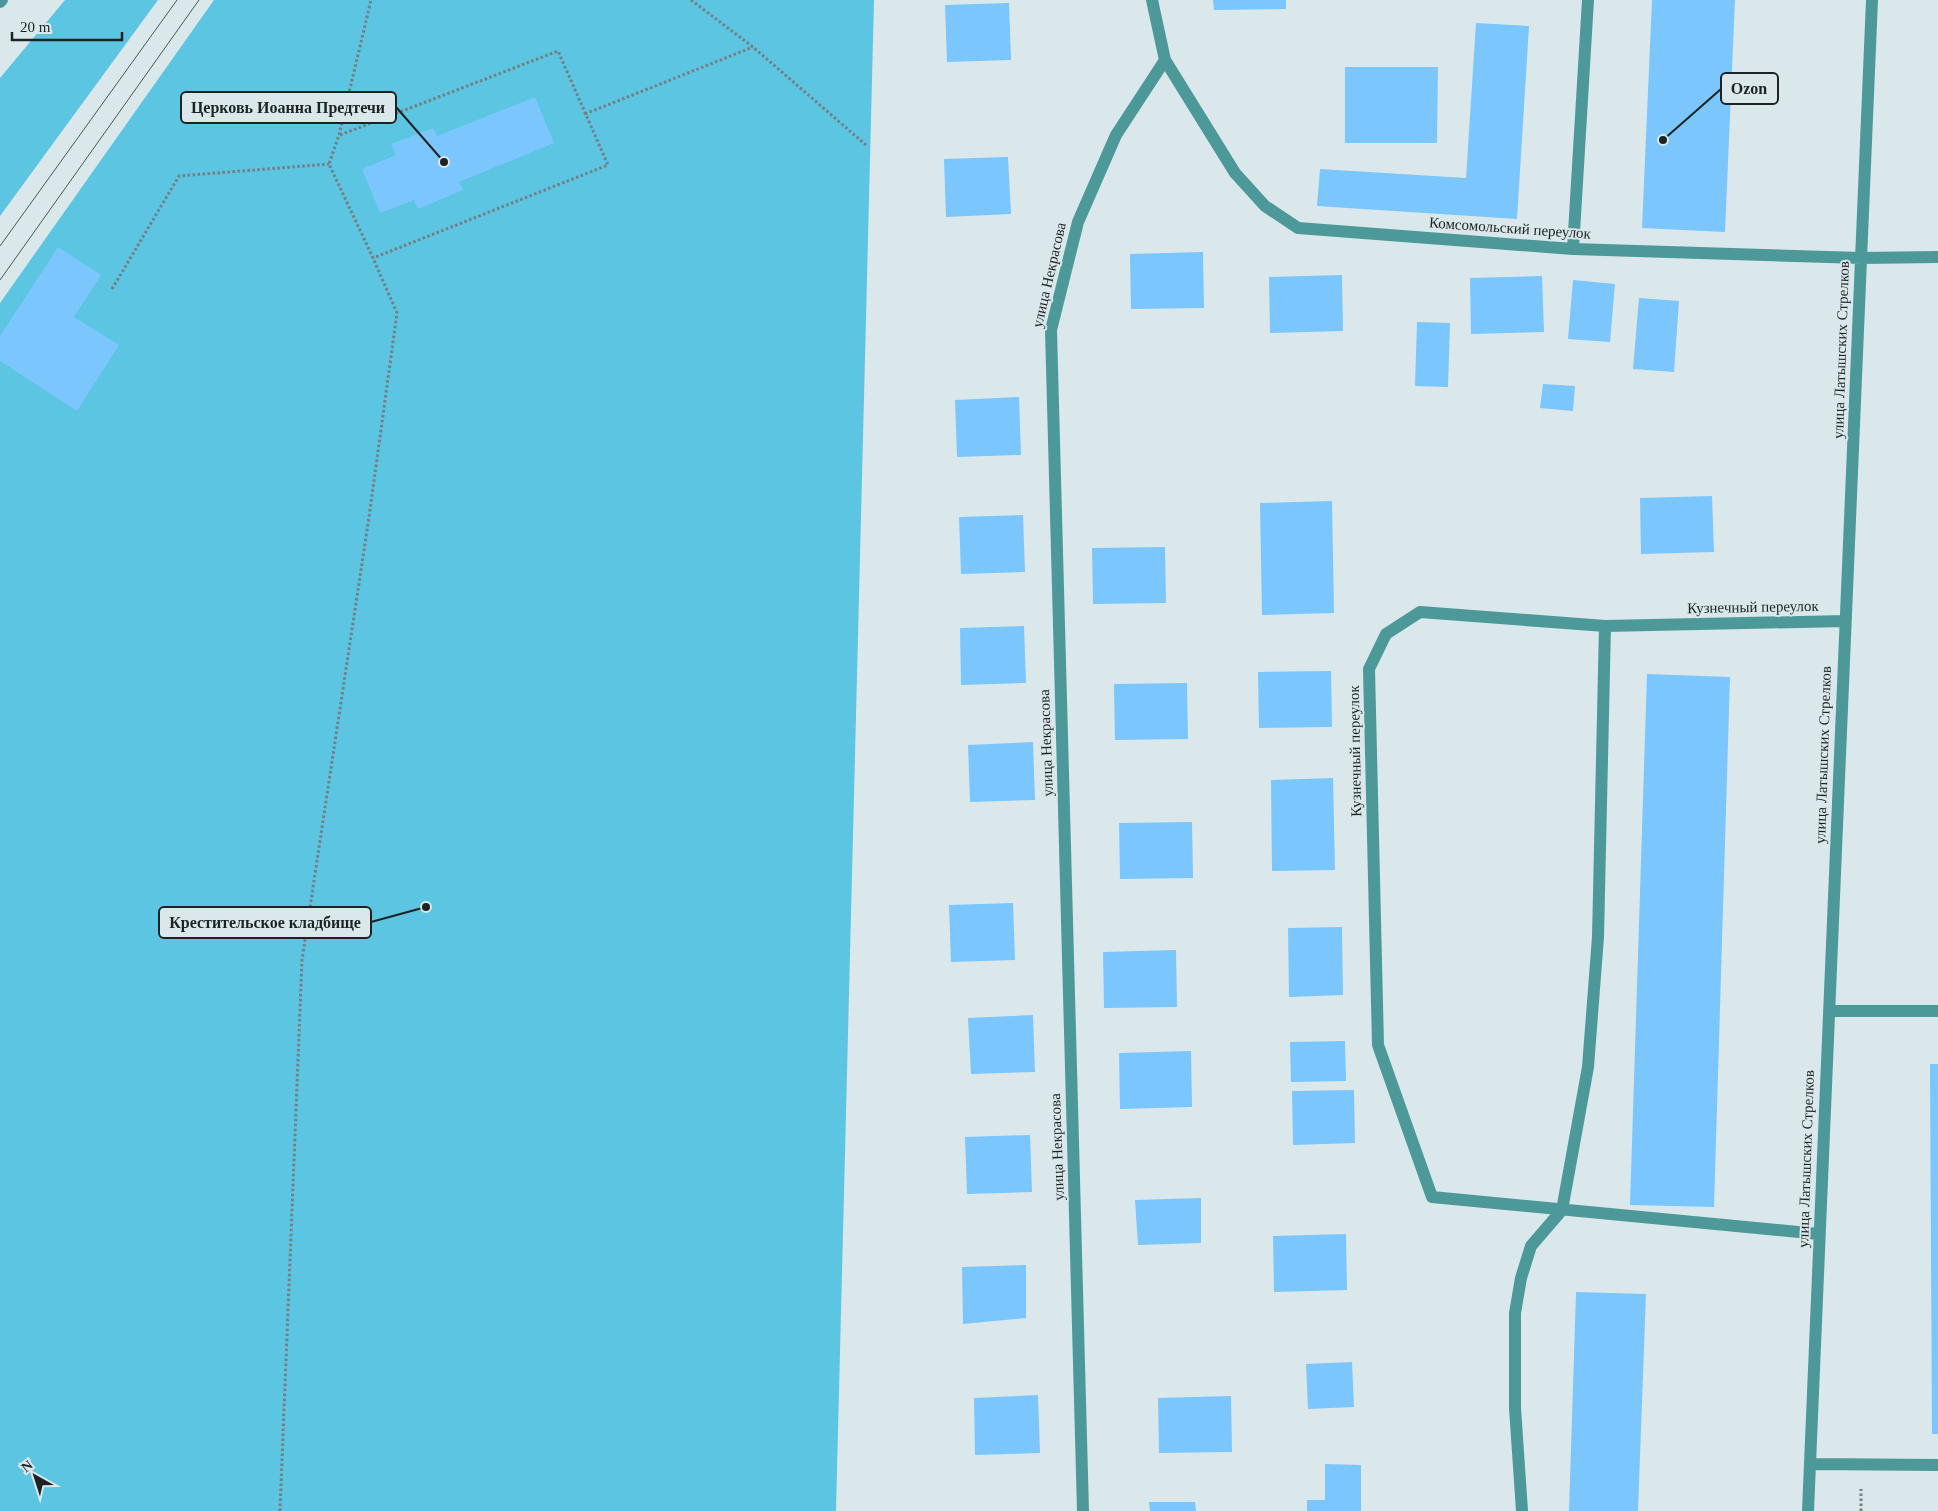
<svg xmlns="http://www.w3.org/2000/svg" width="1938" height="1511" viewBox="0 0 1938 1511" font-family="'Times New Roman',serif">
<style>
.green{fill:#5cc5e2}
.building{fill:#7bc6fc}
.lines{fill:none;stroke-linecap:round;stroke-linejoin:round}
.path{stroke:#757e81;stroke-width:3;stroke-dasharray:2.5 2.5;stroke-linecap:butt}
.minor{stroke:#4d999a;stroke-width:12}
.tram{stroke:#4e5557;stroke-width:1}
.labels{text-anchor:middle;dominant-baseline:central;stroke-width:4;stroke-linejoin:round;paint-order:stroke}
.street-label{font-size:15px;fill:#1d2223;stroke:#dae8ec}
.leader{fill:none;stroke:#1d2223;stroke-width:2}
.callout-dot{fill:#1d2223;stroke:#dae8ec;stroke-width:2}
.callout{fill:#dae8ec;stroke:#1d2223;stroke-width:2}
.callout-label{font-size:16px;text-anchor:middle;font-weight:bold;fill:#1d2223}
</style>
<rect width="100%" height="100%" fill="#dae8ec"/>
<path class="green" d="M65,0H158L0,216V78Z
M214,0H874L836,1511H0V303Z"/>
<path class="building" d="M1213,0H1286V9L1214,10Z
M1652,0H1735L1725,232L1642,228Z
M1009,3L1011,60L947,62L945,5Z
M1476,23L1529,26L1517,219L1317,206L1320,169L1466,178Z
M1345,67H1438L1437,143H1345Z
M535,97L554,143L459,182L463,190L418,209L414,200L380,213L362,169L396,155L391,144L433,128L437,136Z
M1008,157L1011,214L946,217L944,159Z
M58,247L101,275L74,317L119,345L77,411L0,361V336Z
M1203,252L1204,308L1131,309L1130,254Z
M1342,275L1343,331L1270,333L1269,277Z
M1542,276L1544,332L1471,334L1470,278Z
M1573,280L1615,284L1610,342L1568,339Z
M1639,298L1679,301L1674,372L1633,369Z
M1417,322L1450,323L1448,387L1415,386Z
M1543,384L1575,386L1573,411L1540,408Z
M1019,397L1021,455L957,457L955,400Z
M1712,496L1714,552L1641,554L1640,498Z
M1332,501L1334,613L1262,615L1260,503Z
M1023,515L1025,572L961,574L959,517Z
M1165,547L1166,603L1093,604L1092,548Z
M1024,626L1026,683L961,685L960,628Z
M1331,671L1332,727L1259,728L1258,672Z
M1647,674L1730,677L1714,1207L1630,1205Z
M1187,683L1188,739L1115,740L1114,684Z
M1033,742L1035,800L970,802L968,745Z
M1333,778L1335,870L1272,871L1271,780Z
M1192,822L1193,878L1120,879L1119,823Z
M1013,903L1015,960L951,962L949,905Z
M1342,927L1343,995L1289,997L1288,928Z
M1176,950L1177,1007L1104,1008L1103,952Z
M1033,1015L1035,1072L971,1074L968,1018Z
M1345,1041L1346,1081L1291,1082L1290,1042Z
M1191,1051L1192,1107L1120,1109L1119,1053Z
M1930,1064H1938V1434H1932Z
M1354,1090L1355,1143L1293,1145L1292,1091Z
M1030,1135L1032,1192L967,1194L965,1137Z
M1201,1198V1243L1138,1245L1135,1200Z
M1346,1234L1347,1290L1274,1292L1273,1236Z
M1026,1265V1318L963,1324L962,1267Z
M1576,1292L1646,1294L1638,1511H1569Z
M1352,1362L1354,1407L1308,1409L1306,1364Z
M1038,1395L1040,1453L975,1455L974,1398Z
M1231,1396L1232,1452L1159,1453L1158,1398Z
M1325,1464L1361,1465V1511H1307V1500H1325Z
M1149,1502H1195L1196,1511H1150Z"/>
<g class="lines">
<path class="path" d="M691,0L753,47L866,145
M585,114L753,47
M340,135L558,51L608,165L373,258
M112,289L179,176L329,164
M280,1511L302,960L369,517L397,313L373,258L329,164L339,135L371,0
M1861,1511V1489"/>
<path class="minor" d="M0,2L2,0
M1165,60L1235,173L1265,206L1298,228L1573,249L1861,258L1938,257
M1573,249L1588,0
M1829,1011H1938
M1819,1234L1432,1197L1378,1045L1369,669L1386,634L1420,612L1605,626L1845,621
M1810,1464L1938,1465
M1083,1511L1051,330L1078,222L1116,135L1165,60L1152,0
M1522,1511L1515,1408V1313L1521,1278L1531,1246L1562,1210L1588,1067L1598,937L1605,626
M1808,1511L1872,0"/>
<path class="tram" d="M0,246L177,0
M0,280L199,0"/>
</g>
<g class="labels">
<g class="street-label">
<text transform="translate(1510 228) rotate(4)">Комсомольский переулок</text>
<text transform="translate(1049 275) rotate(-77)">улица Некрасова</text>
<text transform="translate(1841 350) rotate(-88)">улица Латышских Стрелков</text>
<text transform="translate(1753 607) rotate(-1)">Кузнечный переулок</text>
<text transform="translate(1046 743) rotate(-92)">улица Некрасова</text>
<text transform="translate(1355 751) rotate(-91)">Кузнечный переулок</text>
<text transform="translate(1823 755) rotate(-88)">улица Латышских Стрелков</text>
<text transform="translate(1057 1147) rotate(-92)">улица Некрасова</text>
<text transform="translate(1806 1159) rotate(-88)">улица Латышских Стрелков</text>
</g>
</g>
<path class="leader" d="M1663 140L1721 89M444 162L396 107M426 907L371 922"/>
<g class="callout-dot">
<circle cx="1663" cy="140" r="5"/>
<circle cx="444" cy="162" r="5"/>
<circle cx="426" cy="907" r="5"/>
</g>
<g class="callout">
<rect x="1721" y="73" width="57" height="31" rx="5"/>
<rect x="181" y="92" width="215" height="31" rx="5"/>
<rect x="159" y="907" width="212" height="31" rx="5"/>
</g>
<g class="callout-label">
<text x="1749" y="94">Ozon</text>
<text x="288" y="113">Церковь Иоанна Предтечи</text>
<text x="265" y="928">Крестительское кладбище</text>
</g>
<g transform="translate(35 1476) rotate(321)" stroke="#dae8ec" stroke-width="4" paint-order="stroke">
<path d="M0-4L9 19L0 12L-9 19Z" fill="#1d2223"/>
<text y="-8" font-size="14" font-weight="bold" text-anchor="middle" fill="#1d2223">N</text>
</g>
<path d="M12 32v8h110v-8" fill="none" stroke="#1d2223" stroke-width="2.5"/>
<text x="20" y="32" font-size="15" fill="#1d2223" stroke="#dae8ec" stroke-width="4" paint-order="stroke">20 m</text>
</svg>
